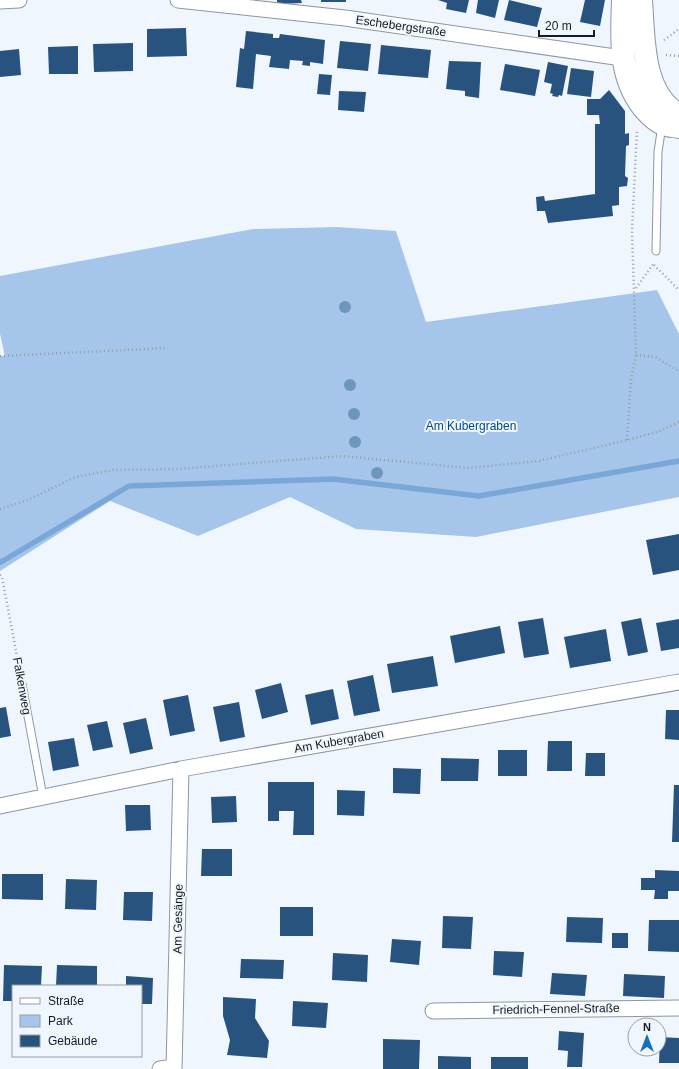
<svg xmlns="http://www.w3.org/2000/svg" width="679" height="1069" viewBox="0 0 679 1069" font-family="Arial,sans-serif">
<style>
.green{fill:#a5c6ea}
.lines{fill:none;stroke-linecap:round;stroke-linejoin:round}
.stream{stroke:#79a7d7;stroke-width:5.5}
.building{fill:#27537e}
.service-casing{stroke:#8d97a0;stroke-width:9}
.minor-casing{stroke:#8d97a0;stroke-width:17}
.primary-casing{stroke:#8d97a0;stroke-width:24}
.path{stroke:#989da3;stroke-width:2.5;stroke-dasharray:1 3;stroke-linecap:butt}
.service{stroke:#fff;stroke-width:7}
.minor{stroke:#fff;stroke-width:15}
.primary{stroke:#fff;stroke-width:22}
.tree{fill:#6c97bb}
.labels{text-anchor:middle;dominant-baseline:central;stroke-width:4;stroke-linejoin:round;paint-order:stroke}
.street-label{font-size:12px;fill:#171a1e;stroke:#f0f6fd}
.park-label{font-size:12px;fill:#004a85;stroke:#f0f6fd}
</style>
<rect width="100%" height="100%" fill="#f0f6fd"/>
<path class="green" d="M337,227L396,231L426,322L657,290L679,334V497L476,537L356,529L290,497L198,536L110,501L0,571V356H5L0,334V276L253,229Z"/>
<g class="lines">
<path class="stream" d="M1,562L129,486L333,479L479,496L679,461"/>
</g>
<path class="building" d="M277,0H301L302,3L277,4Z
M321,0H346V2H321Z
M438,0H469L466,13L446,9L447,3Z
M478,0H499L495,18L476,13Z
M509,0L542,8L537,27L504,20Z
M585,0H605L600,26L580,22Z
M186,28L187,56L147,57V29Z
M246,31L273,34V38H279L280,34L325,40L323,64L310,62V66L302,65L303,61L290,60L289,69L269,67L271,56L256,54L253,89L236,87L240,48L244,49Z
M340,41L371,44L368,71L337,68Z
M133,43V71L94,72L93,44Z
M381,45L431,50L428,78L378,74Z
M78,46V74H49L48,47Z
M19,49L21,75L0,77V51Z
M449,61L481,62L479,98L465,96V91L446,89Z
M548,62L568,66L562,96L559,95L558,97L552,96L553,94L550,93L552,84L544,82Z
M505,64L540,70L535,96L500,90Z
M571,68L594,71L591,97L567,94Z
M319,74L332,75L330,95L317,94Z
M609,90L625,111V134L629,133V145L626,146L625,176L628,178L627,186L619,187V205L612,206L613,216L548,223L545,211H537L536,197L544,196L545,201L595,194V124H600L599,115H587V99H600Z
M339,91L366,92L364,112L338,110Z
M679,534V570L653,575L646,540Z
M543,618L549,654L524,658L518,622Z
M641,618L648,652L628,656L621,622Z
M679,619V648L661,651L656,623Z
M500,626L505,653L455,663L450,636Z
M606,629L611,661L570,668L564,637Z
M433,656L438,686L392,693L387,664Z
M373,675L380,711L354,716L347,681Z
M281,683L288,712L262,719L255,690Z
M333,689L339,719L311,725L305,695Z
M188,695L195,731L170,736L163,700Z
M239,702L245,737L220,742L213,707Z
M6,707L11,736L0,738V708Z
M666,710H679V740L665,739Z
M146,718L153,749L130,754L123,723Z
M107,721L113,747L93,751L87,725Z
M74,738L79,766L53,771L48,742Z
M548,741H572V771H547Z
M498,750H527V776H498Z
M586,753H605V776H585Z
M441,758L479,759L478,781H441Z
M393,768L421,769L420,794L393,793Z
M268,782H314V835H293L294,811H279V821H268Z
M674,785H679V842H672Z
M337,790L365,791L364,816L337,815Z
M236,796L237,822L212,823L211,797Z
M125,805H150L151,830L126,831Z
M202,849H232V876H201Z
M655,870L679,871V891H668V899H654L655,890H641V878H655Z
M2,874H43V900L2,899Z
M66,879L97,880L96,910L65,909Z
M124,892H153L152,921L123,920Z
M280,907H313V936H280Z
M443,916L473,917L471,949L442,948Z
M567,917L603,918L602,943L566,942Z
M649,920H679V952L648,951Z
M612,933H628V948H612Z
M392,939L421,941L419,965L390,962Z
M494,951L524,952L522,977L493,975Z
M333,953L368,955L367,982L332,980Z
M241,959L284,960L283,979L240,978Z
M4,965L42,966L41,986H13V1001H3Z
M57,965L97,966V986H56Z
M552,973L587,975L585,996L550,994Z
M624,974L665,976L664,998L623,996Z
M126,976L153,978L152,1004H141V986H126Z
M223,997L256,999L255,1018L269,1041L267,1058L227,1055L230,1040L223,1016Z
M293,1001L328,1003L326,1028L292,1026Z
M559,1031L584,1033L582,1067H567L568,1051L558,1050Z
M660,1037L679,1038V1063H659Z
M383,1039L420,1040L419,1069H383Z
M438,1056L471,1057V1069H438Z
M491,1057H528V1069H491Z"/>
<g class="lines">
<defs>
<path id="service" d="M656,251L658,152L662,125
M22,684L43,797"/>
<path id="minor" d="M178,0L345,18L622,58
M0,1L19,0
M0,806L181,769L679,682
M433,1011L679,1008
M160,1069L174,1067
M174,1069L181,769"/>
<path id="primary" d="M623,0C622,37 618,75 643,107C648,113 656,122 664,124C669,126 674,126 679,127
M641,0C644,37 641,94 679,115"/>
</defs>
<use href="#service" class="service-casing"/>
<use href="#minor" class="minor-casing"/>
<use href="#primary" class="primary-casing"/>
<path class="path" d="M664,40L679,29
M666,55L679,56
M654,265L679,290
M636,288L654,263
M636,355L655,357L679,371
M0,356L168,348
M627,440L631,380L636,355L632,230L637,130
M0,509L30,499L75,477L113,470L177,469L342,456L469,468L539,461L627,440L660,431L679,422
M0,575L2,577L20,672"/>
<use href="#service" class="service"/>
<use href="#minor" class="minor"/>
<use href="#primary" class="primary"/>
</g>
<g class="tree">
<circle cx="345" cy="307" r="6"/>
<circle cx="350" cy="385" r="6"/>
<circle cx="354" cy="414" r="6"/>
<circle cx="355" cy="442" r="6"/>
<circle cx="377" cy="473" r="6"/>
</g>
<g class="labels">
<g class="street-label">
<text transform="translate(401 26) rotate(8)">Eschebergstraße</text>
<text transform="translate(22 686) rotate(80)">Falkenweg</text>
<text transform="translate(339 741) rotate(-10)">Am Kubergraben</text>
<text transform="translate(178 919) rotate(-89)">Am Gesänge</text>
<text transform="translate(556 1009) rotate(-1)">Friedrich-Fennel-Straße</text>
</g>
<g class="park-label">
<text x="471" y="426">Am Kubergraben</text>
</g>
</g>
<rect x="12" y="985" width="130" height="72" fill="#f0f6fd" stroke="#999ea4"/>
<rect x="20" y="998" width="20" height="6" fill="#ffffff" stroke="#999ea4"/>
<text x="48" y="1005" font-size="12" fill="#171a1e">Straße</text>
<rect x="20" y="1015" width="20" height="12" fill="#a5c6ea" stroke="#999ea4"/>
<text x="48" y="1025" font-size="12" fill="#171a1e">Park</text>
<rect x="20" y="1035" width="20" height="12" fill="#27537e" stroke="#999ea4"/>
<text x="48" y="1045" font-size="12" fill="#171a1e">Gebäude</text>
<g transform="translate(647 1037)"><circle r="19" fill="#f0f6fd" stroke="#999ea4"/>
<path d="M0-3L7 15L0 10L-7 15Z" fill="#1470bd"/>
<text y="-6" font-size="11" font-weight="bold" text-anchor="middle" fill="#171a1e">N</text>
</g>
<path d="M539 30v6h55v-6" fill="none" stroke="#171a1e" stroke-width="2"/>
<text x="545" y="30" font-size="12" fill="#171a1e" stroke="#f0f6fd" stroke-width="3" paint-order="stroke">20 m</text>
</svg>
